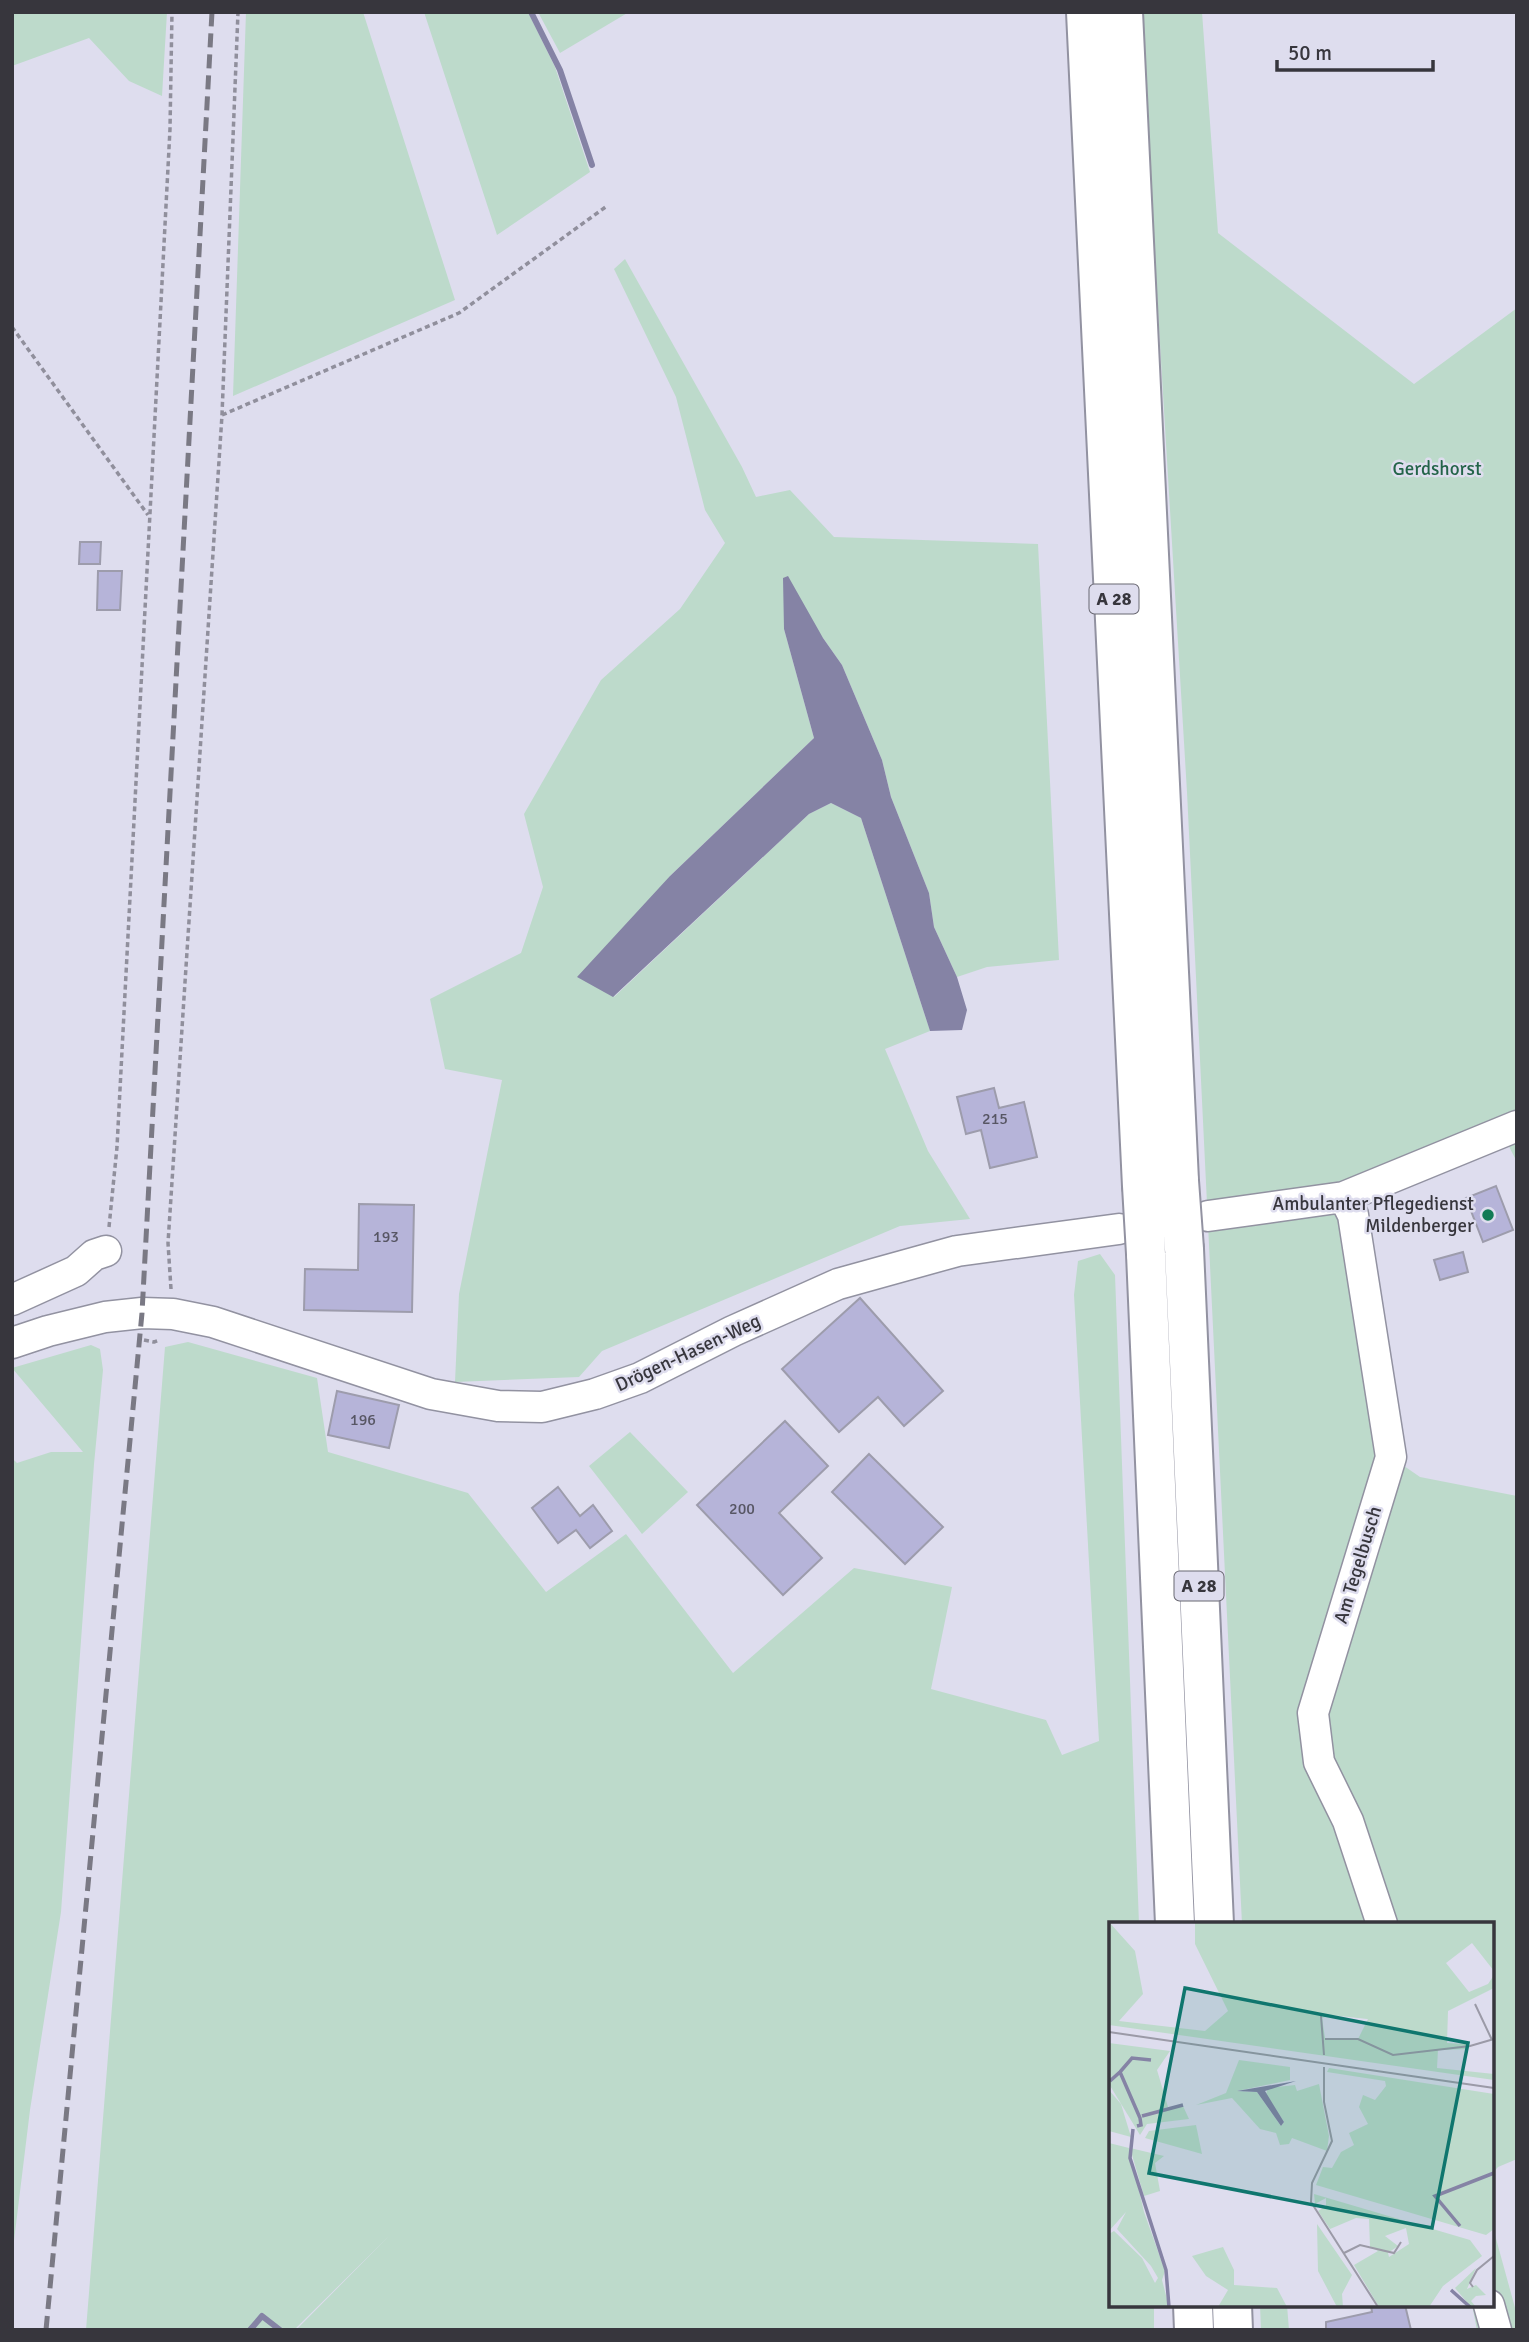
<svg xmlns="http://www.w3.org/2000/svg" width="1529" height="2342" viewBox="0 0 1529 2342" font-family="Signika,sans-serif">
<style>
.green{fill:#bddacb}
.water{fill:#8583a5}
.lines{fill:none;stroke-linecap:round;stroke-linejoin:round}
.stream{stroke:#8583a5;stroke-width:6}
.building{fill:#b6b4d9;stroke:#9d9cac;stroke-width:2}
.minor-casing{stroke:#9292a1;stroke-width:33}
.highway-casing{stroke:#9292a1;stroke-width:42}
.path{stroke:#908f9c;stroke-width:3.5;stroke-dasharray:5 3.5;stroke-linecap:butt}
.minor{stroke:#fff;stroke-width:30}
.highway{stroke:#fff;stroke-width:38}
.rail{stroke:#7a7984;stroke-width:5;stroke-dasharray:14 7;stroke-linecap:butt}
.highway-bridge-casing{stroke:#9292a1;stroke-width:42;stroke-linecap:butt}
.highway-bridge{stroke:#fff;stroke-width:38}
.poi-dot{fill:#137b55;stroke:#deddee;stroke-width:2.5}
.labels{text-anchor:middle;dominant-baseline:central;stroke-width:5;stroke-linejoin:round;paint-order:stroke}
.number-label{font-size:16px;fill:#575664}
.shield{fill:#deddee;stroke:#696872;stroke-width:2}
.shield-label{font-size:18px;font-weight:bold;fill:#37363d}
.park-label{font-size:19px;fill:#236449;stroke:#deddee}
.poi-label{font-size:19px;fill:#37363d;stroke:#deddee;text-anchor:end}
.street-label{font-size:19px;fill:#37363d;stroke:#deddee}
.inset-river{fill:none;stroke:#8583a5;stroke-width:3.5}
.inset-road{fill:none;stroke:#9b9aa7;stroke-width:2}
.view{fill:#0f766e;fill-opacity:0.15;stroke:#0f766e;stroke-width:3.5}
.inset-edge{fill:none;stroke:#37363d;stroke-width:3.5}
</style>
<rect width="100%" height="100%" fill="#deddee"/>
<path class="green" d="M12,12H167L162,96L129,81L89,38L12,66Z
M246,12H363L455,300L233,396Z
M424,12H528L555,67L590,172L497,235Z
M538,12H629L560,53Z
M1140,12H1202L1218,233L1414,384L1517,308V1162L1502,1133L1344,1198L1391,1457L1420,1477L1517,1496V2159L1498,2167L1492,2174V1924H1242L1187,792Z
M625,259L742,467L756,497L790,490L834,537L1038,544L1059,960L987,967L957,977L934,927L929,893L891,797L882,760L842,665L823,638L784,629L814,738L670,876L614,997L809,814L831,803L861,818L930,1031L885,1049L928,1151L970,1219L900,1226L602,1351L579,1377L455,1382L459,1294L502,1080L445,1069L430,999L521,953L543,887L524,814L601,680L680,609L725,543L705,510L676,397L614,269Z
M1100,1254L1115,1275L1139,1924H1111V2305H1154V2330H296L389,2236L294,2330H86L165,1347L188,1342L317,1378L328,1452L468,1493L546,1592L626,1534L733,1673L854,1568L952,1587L931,1689L1046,1720L1062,1755L1099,1741L1074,1295L1078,1261Z
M91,1345L100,1349L103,1370L94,1464L61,1912L30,2110L12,2257V1458L17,1463L51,1452H83L12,1368Z
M630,1432L688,1492L642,1534L589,1466Z
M1492,2224L1517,2315V2328L1514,2330H1477L1472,2305H1492Z
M1260,2305H1287L1289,2330H1261Z"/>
<path class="water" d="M788,576L823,638L842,665L882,760L891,797L929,893L934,927L957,977L967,1010L962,1030L930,1031L861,818L831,803L809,814L613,997L577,977L670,876L814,738L784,629L783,578Z"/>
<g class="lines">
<path class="stream" d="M531,12L560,70L592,165
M250,2330L262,2316L280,2330"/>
</g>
<path class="building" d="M80,542H101L100,564H79Z
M98,571H122L120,610H97Z
M994,1088L999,1108L1024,1102L1037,1157L990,1168L981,1130L966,1134L957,1097Z
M1496,1186L1513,1230L1483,1242L1466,1198Z
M359,1204L414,1205L412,1312L304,1310L305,1269L358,1270Z
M1463,1252L1468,1272L1440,1280L1434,1260Z
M860,1298L943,1391L904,1426L878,1397L839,1432L782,1369Z
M337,1391L399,1405L389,1448L328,1435Z
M785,1421L828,1466L779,1513L822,1558L783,1595L697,1505Z
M869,1454L943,1527L905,1564L832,1492Z
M558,1487L580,1516L593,1505L612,1531L590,1548L576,1530L558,1543L532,1508Z
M1371,2305H1405L1411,2330H1326V2322L1372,2312Z"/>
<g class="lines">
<defs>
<path id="minor" d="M1344,1197L1353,1215L1391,1457L1313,1713L1319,1762L1348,1821L1382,1924
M1208,1216L1344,1197L1517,1126
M12,1300L76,1271L94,1255L106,1251
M12,1343L48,1331L105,1317L142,1313L173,1314L213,1322L431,1394L498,1406L542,1407L595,1394L640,1378L733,1331L838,1284L957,1251L1119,1229
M1489,2305L1496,2330"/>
<path id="highway" d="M1086,12L1142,1186
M1123,12L1179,1181
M1184,1249L1214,1924
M1146,1254L1175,1924
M1193,2305L1194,2330
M1232,2305L1233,2330"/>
</defs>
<use href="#minor" class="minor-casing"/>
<use href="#highway" class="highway-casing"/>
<path class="path" d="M12,327L148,515
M222,415L459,313L607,206
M109,1227L117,1147L170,129L172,12
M171,1289L168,1243L222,415L238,12
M144,1340L154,1342L160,1340"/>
<use href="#minor" class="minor"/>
<use href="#highway" class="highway"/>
<path class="rail" d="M46,2330L142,1313L212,12"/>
<defs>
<path id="highway-bridge" d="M1179,1181L1184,1249
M1142,1186L1146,1254"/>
</defs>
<use href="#highway-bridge" class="highway-bridge-casing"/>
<use href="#highway-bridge" class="highway-bridge"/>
</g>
<circle class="poi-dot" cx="1488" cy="1215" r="7"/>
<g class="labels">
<g class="number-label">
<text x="995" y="1119">215</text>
<text x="386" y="1237">193</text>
<text x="363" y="1420">196</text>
<text x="742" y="1509">200</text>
</g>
<g class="shield">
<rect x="1089.5" y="584.5" width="49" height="29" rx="5"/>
<rect x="1174.5" y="1571.5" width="49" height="29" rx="5"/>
</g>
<g class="shield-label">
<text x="1114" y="599">A 28</text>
<text x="1199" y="1586">A 28</text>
</g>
<g class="park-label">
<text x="1437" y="469">Gerdshorst</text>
</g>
<g class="poi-label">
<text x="1474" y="1204">Ambulanter Pflegedienst<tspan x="1474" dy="22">Mildenberger</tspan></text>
</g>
<g class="street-label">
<text transform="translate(688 1353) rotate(-25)">Drögen-Hasen-Weg</text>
<text transform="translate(1358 1565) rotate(-73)">Am Tegelbusch</text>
</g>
</g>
<g transform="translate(1109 1922)">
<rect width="385" height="385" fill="#deddee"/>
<path d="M0,0L26,29L34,72L10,99L96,109L119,89L86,22V0H385V49L363,21L337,41L360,70L379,62L385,53V66L339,89L338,121L357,122L359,127L329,128L328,146L385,152V158L0,103ZM222,93L258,97H259L249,117L216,116L213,96ZM0,121L61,129L48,148L59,185L48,189L74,184L80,197L38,202L31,213L0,162ZM130,138L181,145V158L128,169L148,170L172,204L175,200L157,172L159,166L186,163L188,169L210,162L220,214L218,229L183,216L180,222L171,223L167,211L151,207L123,176L87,183L117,171ZM220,146L385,172V307L377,313L207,263L214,245L223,246L232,230L245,223L240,211L259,202L250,185L254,173L266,178L277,164L276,159L218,150ZM0,168L12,182L22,215L0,209ZM87,203L93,232L36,216L40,209ZM0,221L20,226L35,290L56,349L53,358L60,385H0V312L5,309L33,336L46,361L49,356L42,344L8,307L17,290L0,309ZM21,226L55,234L46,241L51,269L35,274ZM205,272L361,318L373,334L334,364L320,385H270L245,343L269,329L261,325L260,297L247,296L221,307L209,289L217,284V276L206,282ZM297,306L300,322L280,335L279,331L289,324L276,314ZM208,302L243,353L233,372L234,385H228L209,349ZM114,325L125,348V363L168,366L178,385H109L119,368L97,354L83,334ZM367,346L358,367L367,363L377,373L367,374L362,379L367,385H362L346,366Z" fill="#bddacb" fill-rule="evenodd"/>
<path d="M187,159L156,169L175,200L172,204L148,170L128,169Z" fill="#8583a5"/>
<path class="inset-river" d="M11,150L23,136L42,138M1,159L11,150L31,196L32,203L28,204M33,194L74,183M24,207L21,236L57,348L60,385M351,304L326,274L385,251M342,368L361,385"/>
<path class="inset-road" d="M366,82L383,118M212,94L215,133M0,110L385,166M216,117H249L284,133L361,124L385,117M215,145V180L223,219L203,261L202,280L269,385M235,331L251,323L285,331L292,320M364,365L361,361L368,348L385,334"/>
<path class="view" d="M76,66L359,121L323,306L40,251Z"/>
<rect width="385" height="385" class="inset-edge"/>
</g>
<rect width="1529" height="2342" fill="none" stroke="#37363d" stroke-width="28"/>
<path d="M1277 60v10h156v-10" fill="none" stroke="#37363d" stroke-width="3.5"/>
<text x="1288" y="60" font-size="21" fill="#37363d" stroke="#deddee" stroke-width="5" paint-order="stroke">50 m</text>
</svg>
